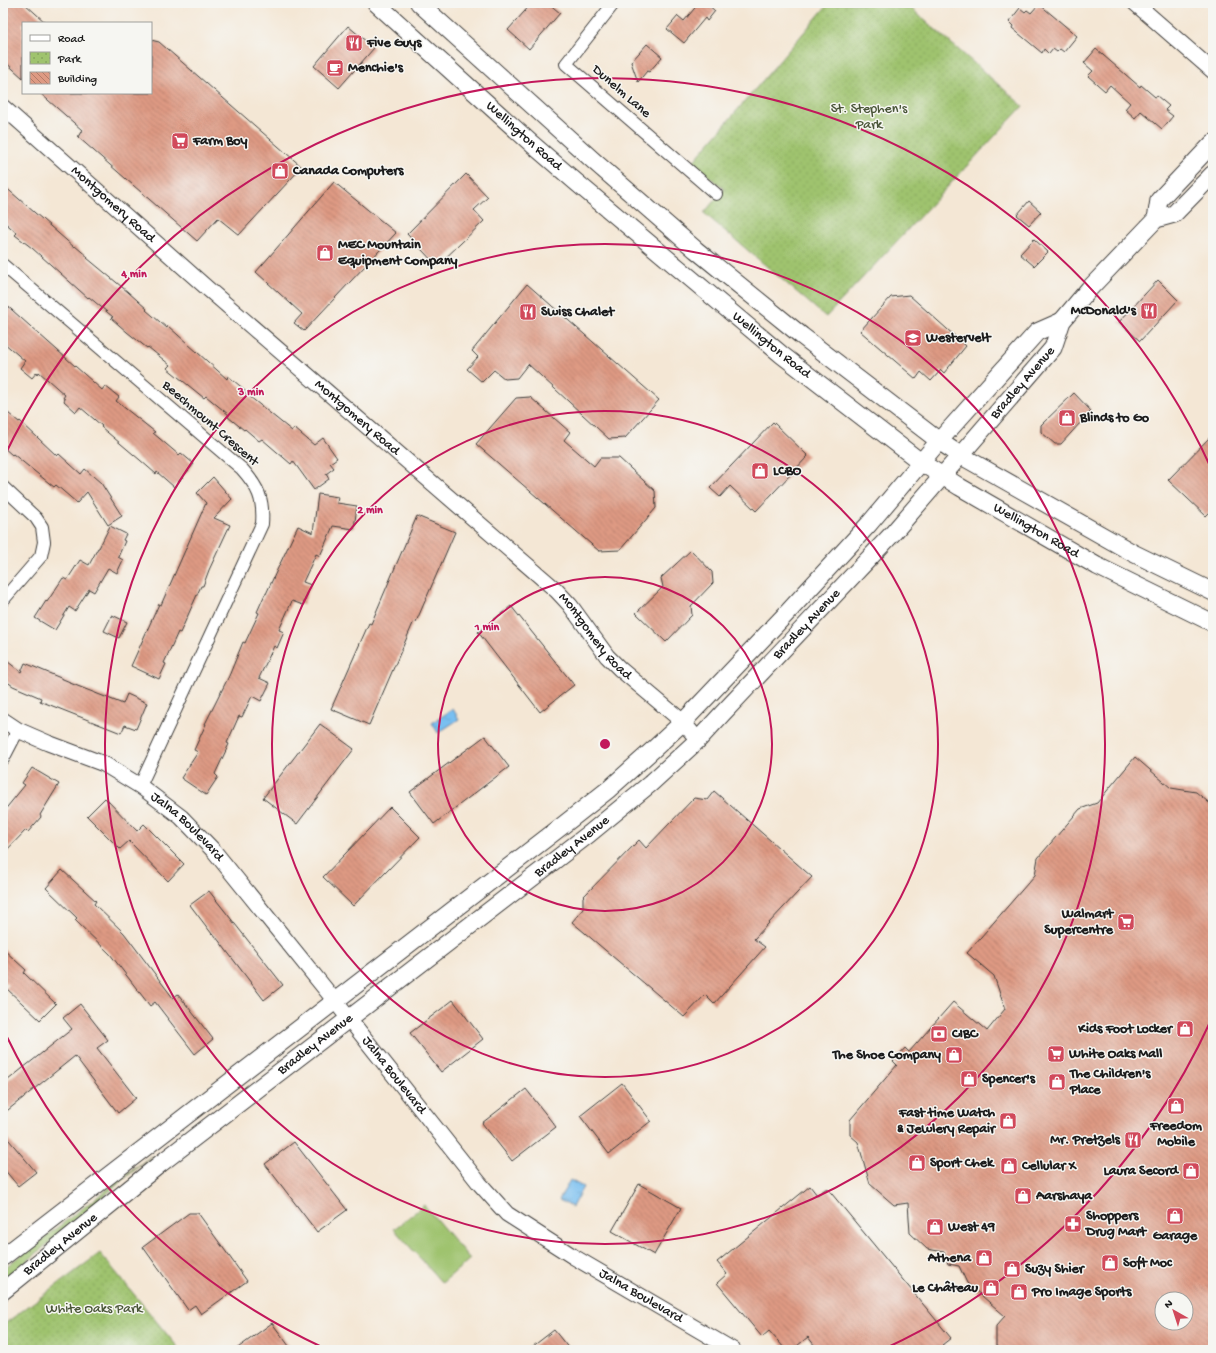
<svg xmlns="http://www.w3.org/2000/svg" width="1216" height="1353" viewBox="0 0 1216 1353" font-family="'Gochi Hand',sans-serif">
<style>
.green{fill:#9fc36e;stroke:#5e7045}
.park{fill:url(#park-dots);stroke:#5e7045}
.water{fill:url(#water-ripples);stroke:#4a6e86}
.building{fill:url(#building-back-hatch);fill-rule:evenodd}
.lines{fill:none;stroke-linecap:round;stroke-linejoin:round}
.minor-casing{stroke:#3c3a38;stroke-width:14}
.tertiary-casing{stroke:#3c3a38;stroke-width:17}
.secondary-casing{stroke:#3c3a38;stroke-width:19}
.minor{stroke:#fff;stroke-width:12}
.tertiary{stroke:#fff;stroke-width:15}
.secondary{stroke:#fff;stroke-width:17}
.ring{fill:none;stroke:#c2185b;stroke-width:2}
.labels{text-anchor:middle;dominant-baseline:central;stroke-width:3;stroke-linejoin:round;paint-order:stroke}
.poi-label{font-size:14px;font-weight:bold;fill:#1c1c1c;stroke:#f6f6f2;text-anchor:start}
.street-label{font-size:14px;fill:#1c1c1c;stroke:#f6f6f2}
.park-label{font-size:14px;fill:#4a5639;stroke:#f6f6f2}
.centre{fill:#c2185b;stroke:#f6f6f2;stroke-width:2}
.ring-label{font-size:12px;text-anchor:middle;font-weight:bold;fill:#c2185b;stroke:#f6f6f2;stroke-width:3;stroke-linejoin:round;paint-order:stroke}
</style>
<defs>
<pattern id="park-dots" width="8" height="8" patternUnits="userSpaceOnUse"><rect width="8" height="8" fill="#9fc36e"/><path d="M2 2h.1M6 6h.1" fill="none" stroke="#88a75f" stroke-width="1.8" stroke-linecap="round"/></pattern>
<pattern id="water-ripples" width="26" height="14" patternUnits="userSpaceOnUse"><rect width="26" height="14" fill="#79bff1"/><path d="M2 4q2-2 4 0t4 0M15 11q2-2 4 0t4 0" fill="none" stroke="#68a4ce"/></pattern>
<pattern id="building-back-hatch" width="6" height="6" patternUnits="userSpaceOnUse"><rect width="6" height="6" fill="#de9a83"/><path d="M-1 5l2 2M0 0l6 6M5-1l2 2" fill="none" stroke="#b37d6a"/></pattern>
</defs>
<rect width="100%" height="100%" fill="#f6f6f2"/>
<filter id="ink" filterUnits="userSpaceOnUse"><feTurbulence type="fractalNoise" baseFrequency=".025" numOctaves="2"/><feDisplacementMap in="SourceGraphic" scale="8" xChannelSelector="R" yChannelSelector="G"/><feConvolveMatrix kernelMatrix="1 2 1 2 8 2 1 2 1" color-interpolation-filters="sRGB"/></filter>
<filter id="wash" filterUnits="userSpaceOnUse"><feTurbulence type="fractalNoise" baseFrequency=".012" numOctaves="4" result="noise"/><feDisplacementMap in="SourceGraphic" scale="16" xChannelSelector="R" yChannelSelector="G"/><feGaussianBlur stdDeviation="0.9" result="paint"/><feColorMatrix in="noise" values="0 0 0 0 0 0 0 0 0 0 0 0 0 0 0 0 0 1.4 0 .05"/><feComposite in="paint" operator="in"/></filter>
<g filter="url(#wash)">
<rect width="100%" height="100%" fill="#f4e7d5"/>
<path class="green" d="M151,1156L11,1275L3,1281V1269L8,1265Z
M424,1205L470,1259L442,1283L394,1229Z"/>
<path class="park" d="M829,3H905L1023,106L826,317L704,213L724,189L692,163Z
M100,1253L180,1350H3V1325Z"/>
<path class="water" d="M453,709L459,719L438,733L432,723Z
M570,1180L583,1187L572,1207L559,1200Z"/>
<g id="blocks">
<path class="building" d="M3,3H24L46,23H23V78L3,60Z
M532,3H548L560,13L529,49L508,30Z
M699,3H706L715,11L707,21L705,18L684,43L667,29L678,16L684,21Z
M1039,4L1077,36L1064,52L1060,49L1057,52L1053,49L1049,54L1044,49L1042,53L1012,28L1013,26L1009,22L1020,8L1025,12L1027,10L1031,13Z
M348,26L374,48L339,88L314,66Z
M151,40L159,42L302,167L239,235L218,218L197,241L78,137L82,130L40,93H151Z
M647,44L662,57L649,72L647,71L638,82L631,62Z
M1096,49L1140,87L1141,85L1155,97L1157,96L1169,106L1165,110L1173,116L1162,129L1141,111L1135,118L1125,109L1130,103L1110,85L1105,91L1088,76L1093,71L1084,63Z
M466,174L488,197L474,210L484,221L437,266L407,234Z
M334,182L396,233L304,331L294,323L302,314L256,272Z
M3,185L74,247L75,246L88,257L87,258L128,292L147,309L146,310L167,328L168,326L227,379L228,376L245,390L244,392L292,431L294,428L314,445L323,438L337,458L330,463L334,468L326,474L329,479L314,490L293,461L291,464L262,439L259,441L245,429L244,430L228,417L229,415L206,396L204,398L167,368L170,365L148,347L147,348L127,332L111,318L113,317L89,297L88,298L32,248L15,235L17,233L3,221Z
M1029,201L1041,212L1029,225L1017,215Z
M1034,239L1048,252L1034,266L1020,254Z
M1158,280L1178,300L1140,341L1119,322Z
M527,284L659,400L625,438L609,439L528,364L517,378L505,379L494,370L482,382L467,369L478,357L472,351Z
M909,295L966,346L944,373L941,370L931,381L921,372L916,379L860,331L891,297Z
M3,302L102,390L105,386L119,397L116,401L155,432L153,433L179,455L181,453L194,464L174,487L157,472L156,474L140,460L101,427L102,426L80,407L76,412L64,401L65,399L63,398L65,395L39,372L38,374L37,372L32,378L20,368L25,361L3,342Z
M1074,393L1091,411L1061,444H1055L1041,432V425Z
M530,397L570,432L564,440L594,466L600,458H619L655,491L656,508L620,550L599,551L476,444L516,398Z
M3,409L19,422L20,421L57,456L59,454L81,474L85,469L101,483L122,516L108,525L87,492L77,503L56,485L54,487L13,454L12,455L3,447Z
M773,422L808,456L756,511L730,486L720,497L710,488Z
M1213,434V509L1206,516L1168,480Z
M213,477L232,499L214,518L230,525L209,570L203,586H201L180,633L178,632L164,663L166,664L159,679L131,666L159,604L161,605L206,503L197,493Z
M318,494L338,497L337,503L357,506L354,529L333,526L320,556L316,554L303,582L311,585L303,605L292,601L279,630L284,632L277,648L274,646L259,678L270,683L261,701L252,696L242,717L239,716L227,743L229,744L215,774L218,777L206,795L181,778L198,752L194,750L206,724H205L229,676L243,642L245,643L259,613L257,612L265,594H266L277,570L298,526L313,533Z
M417,516L455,532L416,622L414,621L369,725L331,709L369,623L371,624Z
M110,526L126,534L123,540L125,541L118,557L123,560L117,573L108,568L94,592L89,589L75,611L69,607L55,630L35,618L46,601L47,602L63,578L67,580L80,560L89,565L98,548H99Z
M691,550L712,572L713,583L691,606L692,615L666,642L636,613L663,587L661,578Z
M511,606L574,685L540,712L478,632Z
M112,615L127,622L119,638L104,631Z
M3,658L21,672L25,663L70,682V683L123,704L127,694L147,703L136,729L125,725L121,733L40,701L41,698L13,686L3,679Z
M320,724L354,749L297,824L263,798Z
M485,736L509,767L434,824L410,792Z
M1135,757L1171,788L1196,792L1213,806V1350H1001L996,1346V1326L1005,1316L967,1283L959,1266L948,1264L944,1252L927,1249L910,1233L908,1203L894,1205L870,1184L858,1142L850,1135V1120L897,1065L893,1061L898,1056L905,1048L909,1052L953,1002L987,1031L1005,1009L994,976L967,953L1035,875L1038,858L1080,809L1097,803ZM1162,1299H1186V1323H1162Z
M32,768L59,784L40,815L41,817L28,832L26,830L3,854V812L25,785L22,783Z
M714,791L812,877L754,939L765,947L714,1004L705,995L684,1017L572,922L583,909V897L639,840L646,848L694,798L707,800Z
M105,798L137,831L144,824L184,864L168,881L129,841L120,849L87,816Z
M390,807L420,837L353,906L323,877Z
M62,870L96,901L94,904L124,933L173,998L178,994L213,1039L195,1054L155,1002L150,1006L110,954L75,920L77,918L46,888Z
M209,891L283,985L264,1000L213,933L212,934L190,905Z
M3,949L26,970L24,973L56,1004L40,1020L6,988L8,985L3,980Z
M453,1000L483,1039L441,1072L410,1033Z
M80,1004L108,1040L97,1048L136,1098L118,1113L75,1056L3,1114V1084L72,1029L63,1018Z
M622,1083L651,1121L609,1154L580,1116Z
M526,1089L556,1127L512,1161L482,1123Z
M3,1133L36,1172L18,1186L3,1168Z
M294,1142L347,1210L317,1232L265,1164Z
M639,1184L681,1208L654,1255L612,1231Z
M810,1186L817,1195L827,1188L951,1338L942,1345L946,1350H818L808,1337L792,1350H786L769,1331L762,1337L717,1283L727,1274L717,1262Z
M189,1213H198L247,1281L201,1314L195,1305L188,1310L143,1247Z
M272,1323L292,1350H235Z
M554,1330L570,1350H528Z"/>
</g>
</g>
<g filter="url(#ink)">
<use href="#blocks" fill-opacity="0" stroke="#3c3a38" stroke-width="1"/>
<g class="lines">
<defs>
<path id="minor" d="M614,3L566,64L716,194
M3,265L242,469C258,487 264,499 262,524L140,786
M3,487L36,518L42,527L44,542L41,556L3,600
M3,759L18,730"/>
<g id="tertiary">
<path d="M1135,3L1213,71"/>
<path id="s1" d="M3,107L207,288L556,590L570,605L607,656L620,669L683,722L698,740"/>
<path id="s2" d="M3,720L18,730L48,743L104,764L140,786L181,817L214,851L335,1001L480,1184L507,1214L574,1257L733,1350"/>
</g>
<g id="secondary">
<path id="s3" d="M376,3L532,144L576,182L782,355L922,463L960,487L1097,566L1213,623"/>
<path d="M419,3L596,163L696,250L802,336L939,441L960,455L1133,553L1213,592"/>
<path d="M1156,219L1159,200L1213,143"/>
<path d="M3,1257L562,826L609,789L656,747L683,722L787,613L869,524L939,441L1037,332L1062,321"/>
<path id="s4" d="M3,1291L160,1164L589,834L650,784L698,740L722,714L894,532L1053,348L1062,321L1089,289L1156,219L1174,214L1213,174"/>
</g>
</defs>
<use href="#minor" class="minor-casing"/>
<use href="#tertiary" class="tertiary-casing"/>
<use href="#secondary" class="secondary-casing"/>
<use href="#minor" class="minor"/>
<use href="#tertiary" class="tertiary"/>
<use href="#secondary" class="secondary"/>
</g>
</g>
<g class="ring">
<circle cx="605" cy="744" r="167"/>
<circle cx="605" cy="744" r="333"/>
<circle cx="605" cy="744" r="500"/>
<path d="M1211 1020A666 666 0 0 1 886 1348M324 1348A666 666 0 0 1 4 1031M4 457A666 666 0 0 1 1211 468"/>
</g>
<defs>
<symbol id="restaurant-square" viewBox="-11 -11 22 22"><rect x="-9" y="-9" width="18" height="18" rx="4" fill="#d1495b" stroke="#f6f6f2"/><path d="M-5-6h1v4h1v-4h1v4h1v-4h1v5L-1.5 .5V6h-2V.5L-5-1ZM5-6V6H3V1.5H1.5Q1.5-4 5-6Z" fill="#fff"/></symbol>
<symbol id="cafe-square" viewBox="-11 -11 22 22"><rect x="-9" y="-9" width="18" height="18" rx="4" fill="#d1495b" stroke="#f6f6f2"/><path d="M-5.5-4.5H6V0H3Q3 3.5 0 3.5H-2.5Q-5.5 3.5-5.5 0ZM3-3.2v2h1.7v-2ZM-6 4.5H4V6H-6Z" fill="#fff"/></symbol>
<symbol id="supermarket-square" viewBox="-11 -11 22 22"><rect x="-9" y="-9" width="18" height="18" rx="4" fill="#d1495b" stroke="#f6f6f2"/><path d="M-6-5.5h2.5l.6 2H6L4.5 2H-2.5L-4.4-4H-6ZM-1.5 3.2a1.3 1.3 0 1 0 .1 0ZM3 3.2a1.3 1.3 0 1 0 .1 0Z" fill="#fff"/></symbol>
<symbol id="shop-square" viewBox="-11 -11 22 22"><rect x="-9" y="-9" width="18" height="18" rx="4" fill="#d1495b" stroke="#f6f6f2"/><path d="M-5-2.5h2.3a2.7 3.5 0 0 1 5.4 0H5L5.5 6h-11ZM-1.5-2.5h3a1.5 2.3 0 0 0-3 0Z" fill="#fff"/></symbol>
<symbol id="university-square" viewBox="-11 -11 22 22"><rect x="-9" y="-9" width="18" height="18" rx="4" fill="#d1495b" stroke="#f6f6f2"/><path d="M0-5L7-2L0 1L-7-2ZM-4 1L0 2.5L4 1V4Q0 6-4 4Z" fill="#fff"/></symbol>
<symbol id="bank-square" viewBox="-11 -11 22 22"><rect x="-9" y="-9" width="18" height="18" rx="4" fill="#d1495b" stroke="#f6f6f2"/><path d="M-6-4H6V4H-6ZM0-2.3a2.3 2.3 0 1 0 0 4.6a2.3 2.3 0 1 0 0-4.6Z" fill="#fff"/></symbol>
<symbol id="pharmacy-square" viewBox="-11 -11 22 22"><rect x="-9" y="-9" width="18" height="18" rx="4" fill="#d1495b" stroke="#f6f6f2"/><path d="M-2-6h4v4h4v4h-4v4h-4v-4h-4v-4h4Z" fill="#fff"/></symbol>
</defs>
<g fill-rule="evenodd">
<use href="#restaurant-square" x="344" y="33" width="20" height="20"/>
<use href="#cafe-square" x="325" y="58" width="20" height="20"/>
<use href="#supermarket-square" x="170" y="131" width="20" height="20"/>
<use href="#shop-square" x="270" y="161" width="20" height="20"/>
<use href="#shop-square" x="315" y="243" width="20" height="20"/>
<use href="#restaurant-square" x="1139" y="301" width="20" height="20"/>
<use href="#restaurant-square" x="518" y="302" width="20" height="20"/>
<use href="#university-square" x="903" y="328" width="20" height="20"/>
<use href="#shop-square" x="1057" y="408" width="20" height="20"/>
<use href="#shop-square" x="750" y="461" width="20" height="20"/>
<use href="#supermarket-square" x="1116" y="912" width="20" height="20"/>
<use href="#shop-square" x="1175" y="1019" width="20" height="20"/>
<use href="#bank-square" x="929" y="1024" width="20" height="20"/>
<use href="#supermarket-square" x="1046" y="1044" width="20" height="20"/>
<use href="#shop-square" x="944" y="1045" width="20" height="20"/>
<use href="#shop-square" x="959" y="1069" width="20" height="20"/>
<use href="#shop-square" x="1047" y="1072" width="20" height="20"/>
<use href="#shop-square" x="1166" y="1096" width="20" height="20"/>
<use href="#shop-square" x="998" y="1111" width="20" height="20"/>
<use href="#restaurant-square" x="1123" y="1130" width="20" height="20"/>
<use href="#shop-square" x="907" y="1153" width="20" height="20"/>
<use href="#shop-square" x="999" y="1156" width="20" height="20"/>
<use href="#shop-square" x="1181" y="1161" width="20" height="20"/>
<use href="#shop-square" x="1013" y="1186" width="20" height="20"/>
<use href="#shop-square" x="1165" y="1206" width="20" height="20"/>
<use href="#pharmacy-square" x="1063" y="1214" width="20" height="20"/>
<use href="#shop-square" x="925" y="1217" width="20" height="20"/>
<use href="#shop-square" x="974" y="1248" width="20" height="20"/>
<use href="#shop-square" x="1100" y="1253" width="20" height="20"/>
<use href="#shop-square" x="1002" y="1259" width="20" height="20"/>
<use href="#shop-square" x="981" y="1278" width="20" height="20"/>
<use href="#shop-square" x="1009" y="1282" width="20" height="20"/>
</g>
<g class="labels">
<g class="poi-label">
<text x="367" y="43">Five Guys</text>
<text x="348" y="68">Menchie's</text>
<text x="193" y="141">Farm Boy</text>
<text x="293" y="171">Canada Computers</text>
<text x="338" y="245">MEC Mountain<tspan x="338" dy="16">Equipment Company</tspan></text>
<text x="1136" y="311" text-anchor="end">McDonald's</text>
<text x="541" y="312">Swiss Chalet</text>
<text x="926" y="338">Westervelt</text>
<text x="1080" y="418">Blinds to Go</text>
<text x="773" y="471">LCBO</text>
<text x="1113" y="914" text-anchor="end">Walmart<tspan x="1113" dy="16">Supercentre</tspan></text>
<text x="1172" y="1029" text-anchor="end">Kids Foot Locker</text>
<text x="952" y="1034">CIBC</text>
<text x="1069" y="1054">White Oaks Mall</text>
<text x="941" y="1055" text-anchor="end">The Shoe Company</text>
<text x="1070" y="1074">The Children's<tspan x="1070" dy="16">Place</tspan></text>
<text x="982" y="1079">Spencer's</text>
<text x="995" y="1113" text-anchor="end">Fast time Watch<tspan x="995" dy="16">&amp; Jewlery Repair</tspan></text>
<text x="1176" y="1126" text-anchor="middle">Freedom<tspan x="1176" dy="16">Mobile</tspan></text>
<text x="1120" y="1140" text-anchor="end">Mr. Pretzels</text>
<text x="930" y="1163">Sport Chek</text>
<text x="1022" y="1166">Cellular X</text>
<text x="1178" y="1171" text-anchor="end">Laura Secord</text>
<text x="1036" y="1196">Aarshaya</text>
<text x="1086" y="1216">Shoppers<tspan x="1086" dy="16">Drug Mart</tspan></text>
<text x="948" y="1227">West 49</text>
<text x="1175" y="1236" text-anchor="middle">Garage</text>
<text x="971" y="1258" text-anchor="end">Athena</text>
<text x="1123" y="1263">Soft Moc</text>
<text x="1025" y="1269">Suzy Shier</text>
<text x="978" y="1288" text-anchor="end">Le Château</text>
<text x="1032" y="1292">Pro Image Sports</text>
</g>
<g class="street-label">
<text transform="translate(621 92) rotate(41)">Dunelm Lane</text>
<text stroke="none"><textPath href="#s3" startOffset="199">Wellington Road</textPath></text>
<text stroke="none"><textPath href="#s1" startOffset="147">Montgomery Road</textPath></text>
<text stroke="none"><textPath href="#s3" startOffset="523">Wellington Road</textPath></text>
<text stroke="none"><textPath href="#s4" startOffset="1370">Bradley Avenue</textPath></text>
<text stroke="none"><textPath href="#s1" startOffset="471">Montgomery Road</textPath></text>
<text transform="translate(210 424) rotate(41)">Beechmount Crescent</text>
<text stroke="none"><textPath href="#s3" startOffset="847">Wellington Road</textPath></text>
<text stroke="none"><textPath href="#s4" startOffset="1046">Bradley Avenue</textPath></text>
<text stroke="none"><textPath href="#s1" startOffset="795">Montgomery Road</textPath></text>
<text stroke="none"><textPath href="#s2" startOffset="215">Jalna Boulevard</textPath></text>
<text stroke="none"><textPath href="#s4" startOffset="722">Bradley Avenue</textPath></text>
<text stroke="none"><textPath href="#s4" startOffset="398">Bradley Avenue</textPath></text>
<text stroke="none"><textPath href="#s2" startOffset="539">Jalna Boulevard</textPath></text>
<text stroke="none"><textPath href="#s4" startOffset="74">Bradley Avenue</textPath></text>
<text stroke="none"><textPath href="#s2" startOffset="875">Jalna Boulevard</textPath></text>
</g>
<g class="park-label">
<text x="869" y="109">St. Stephen's<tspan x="869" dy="16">Park</tspan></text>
<text x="94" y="1309">White Oaks Park</text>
</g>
</g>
<circle cx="605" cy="744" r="6" class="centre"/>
<g class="ring-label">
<text x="134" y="277">4 min</text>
<text x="251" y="395">3 min</text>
<text x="370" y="513">2 min</text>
<text x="487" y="630">1 min</text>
</g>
<rect width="1216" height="1353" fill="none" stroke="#f6f6f2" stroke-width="16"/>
<rect x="22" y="22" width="130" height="72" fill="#f6f6f2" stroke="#9f9f9c"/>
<rect x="30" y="35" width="20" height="6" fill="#ffffff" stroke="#9f9f9c"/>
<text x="58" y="42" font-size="12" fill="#1c1c1c">Road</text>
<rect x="30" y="52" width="20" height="12" fill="url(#park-dots)" stroke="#9f9f9c"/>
<text x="58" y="62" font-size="12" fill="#1c1c1c">Park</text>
<rect x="30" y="72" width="20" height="12" fill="url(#building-back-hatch)" stroke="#9f9f9c"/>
<text x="58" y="82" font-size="12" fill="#1c1c1c">Building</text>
<g transform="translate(1174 1311) rotate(321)"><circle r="19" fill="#f6f6f2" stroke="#9f9f9c"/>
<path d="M0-3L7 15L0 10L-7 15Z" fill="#d1495b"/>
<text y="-6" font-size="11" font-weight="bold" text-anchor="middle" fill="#1c1c1c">N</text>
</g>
</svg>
